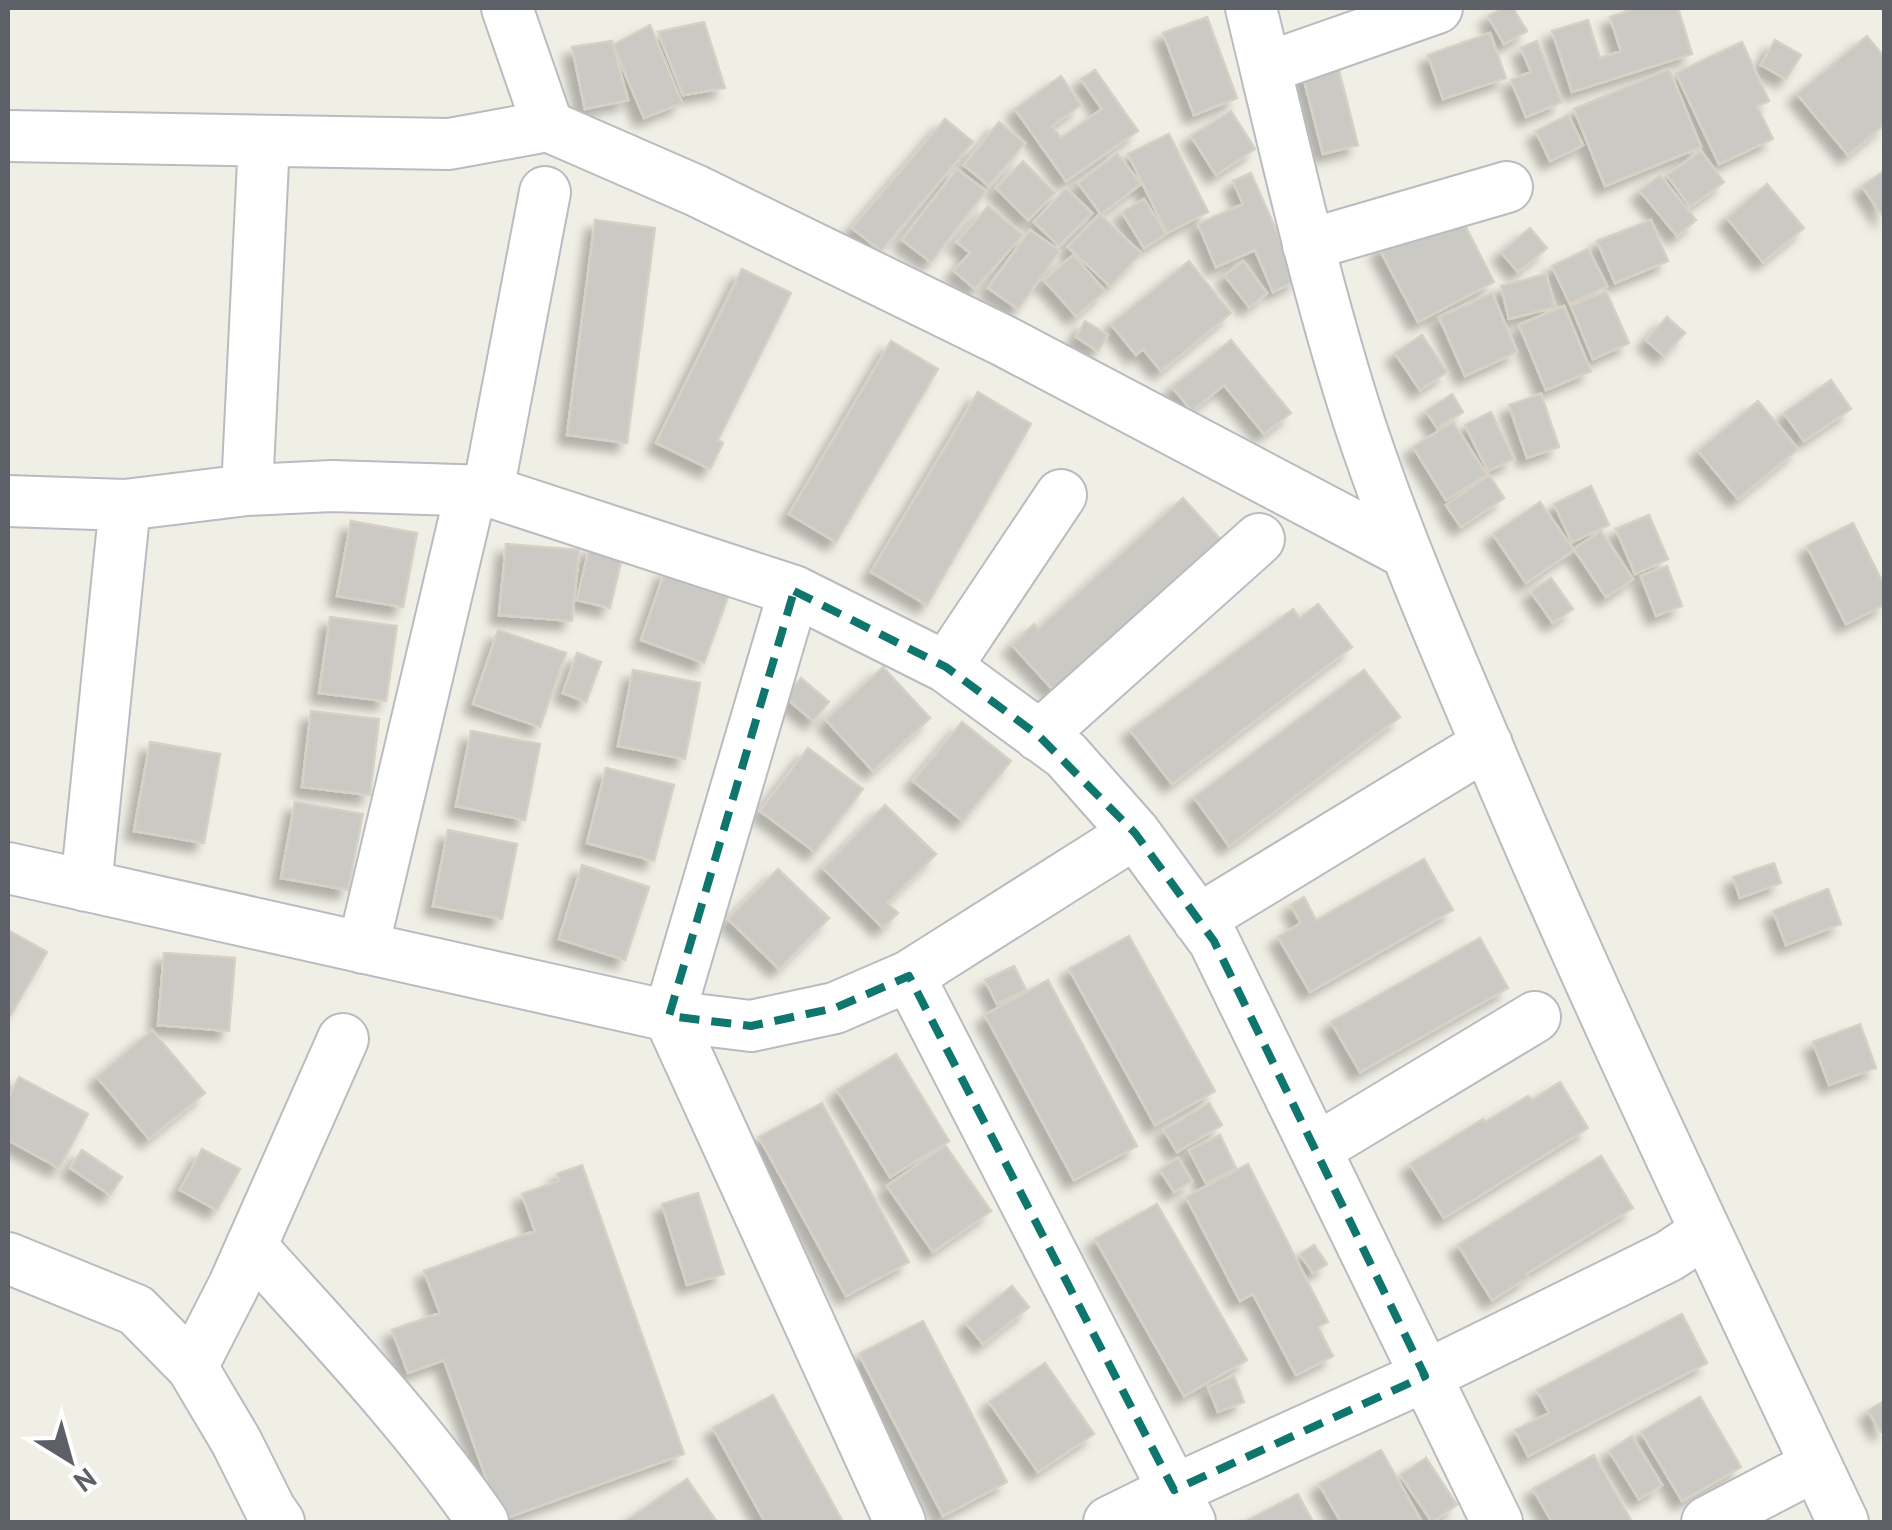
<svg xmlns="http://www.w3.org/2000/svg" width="1892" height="1530" viewBox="0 0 1892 1530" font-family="'PT Sans',sans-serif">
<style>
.building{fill:#cbc9c3;stroke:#d6d1c4;stroke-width:2.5;filter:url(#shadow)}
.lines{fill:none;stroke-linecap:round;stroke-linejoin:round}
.minor-casing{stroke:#b8bbc0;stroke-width:54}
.minor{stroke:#fff;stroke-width:50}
.marked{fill:none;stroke:#0f766e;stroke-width:8;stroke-dasharray:20 12;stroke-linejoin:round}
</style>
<defs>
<filter id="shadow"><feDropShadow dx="-9" dy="9" stdDeviation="5" flood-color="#0004"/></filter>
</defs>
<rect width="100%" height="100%" fill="#f0efe6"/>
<path class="building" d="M1503,8H1513L1527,31L1504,44L1488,16Z
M1636,8H1678L1692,54L1572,92L1552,31L1588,20L1600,58L1621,51L1610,17Z
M1207,17L1237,98L1194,115L1163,33Z
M704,22L725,88L683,95L658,32Z
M650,25L682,103L644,118L613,45Z
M1490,33L1506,78L1443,99L1428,55Z
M1867,36L1884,57V125L1848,155L1797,94Z
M1775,40L1801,55L1786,79L1761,65Z
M612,41L628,100L585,109L572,47Z
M1537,41L1562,102L1526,117L1511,80L1531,72L1521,48Z
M1742,42L1769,101L1757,106L1773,139L1719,164L1676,73Z
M1335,55L1358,145L1323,154L1300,64Z
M1669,69L1701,147L1605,186L1574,109Z
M1095,70L1138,131L1066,181L1015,109L1061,76L1081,105L1052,126L1061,138L1102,109L1081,79Z
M1231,111L1255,149L1216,175L1191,136Z
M1568,115L1583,145L1550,161L1536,131Z
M945,119L973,142L881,251L852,228Z
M999,122L1025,143L989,186L964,165Z
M1169,134L1208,212L1167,233L1128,154Z
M1701,151L1724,182L1690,207L1667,175Z
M1117,153L1141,184L1101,214L1078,183Z
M1023,161L1055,193L1028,220L996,188Z
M957,169L986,191L931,262L902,240Z
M1884,171V218L1862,186Z
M1251,173L1298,280L1273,292L1255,250L1216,267L1198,224L1243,204L1233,181Z
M1660,175L1696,220L1677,236L1640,191Z
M1767,184L1804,228L1763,262L1727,218Z
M1066,188L1092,213L1059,246L1034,222Z
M1144,199L1166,234L1144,248L1122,212Z
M988,206L1023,235L975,289L954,271L970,253L957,242Z
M1456,208L1494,282L1418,322L1379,248Z
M1100,214L1141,253L1110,286L1068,247Z
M595,220L655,228L627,443L567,435Z
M1651,220L1668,261L1615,283L1597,241Z
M1530,228L1547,248L1518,272L1501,252Z
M1030,230L1060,251L1018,309L988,288Z
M1588,249L1607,286L1570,304L1552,266Z
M1073,255L1105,291L1076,316L1044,280Z
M1189,261L1231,313L1161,371L1143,349L1136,355L1111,324Z
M1243,261L1267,293L1249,307L1225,276Z
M742,269L791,293L718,440L723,443L710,469L656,443Z
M1546,274L1555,307L1509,319L1501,286Z
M1606,291L1629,343L1593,359L1571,306Z
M1492,293L1517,352L1465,376L1439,317Z
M1564,306L1591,371L1546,390L1519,325Z
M1667,317L1685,333L1664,356L1646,340Z
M1085,321L1108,335L1098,351L1076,337Z
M1422,335L1447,372L1420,390L1395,353Z
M1231,340L1291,413L1264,434L1224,385L1192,411L1172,387Z
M891,341L938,369L836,542L789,514Z
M1831,380L1851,409L1804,441L1784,413Z
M978,392L1031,424L927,605L871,572Z
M1452,394L1463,412L1437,428L1426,411Z
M1541,394L1559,447L1527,458L1509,405Z
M1758,401L1798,449L1738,499L1698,451Z
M1491,412L1514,459L1488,471L1465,425Z
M1453,422L1487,475L1446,500L1413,447Z
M1489,475L1504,498L1461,527L1446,505Z
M1591,486L1609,525L1572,542L1554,504Z
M1183,498L1222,541L1055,692L1012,645L1034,624L1038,629Z
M1540,502L1574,550L1526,583L1493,534Z
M1649,515L1668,559L1635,574L1616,529Z
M351,521L417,533L403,607L337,596Z
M1853,523L1884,585V605L1846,624L1807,546Z
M1601,531L1633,579L1606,597L1574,549Z
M506,544L579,550L572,621L499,615Z
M590,545L623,553L610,608L577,600Z
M1667,566L1682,606L1656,616L1641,576Z
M666,568L730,591L704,663L641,640Z
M1551,578L1573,609L1553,623L1531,592Z
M1318,604L1352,647L1172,784L1130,730L1293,609L1300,618Z
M330,617L397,626L386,701L319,693Z
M498,630L566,653L540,727L473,704Z
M577,653L601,662L586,702L563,693Z
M883,667L930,718L873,771L826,720Z
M633,670L700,683L685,759L618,746Z
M1364,670L1400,717L1229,846L1194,797Z
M801,678L829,702L813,721L785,697Z
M311,711L379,719L370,795L302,787Z
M962,722L1011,761L963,821L913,781Z
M471,731L540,744L525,820L456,806Z
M150,742L220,754L204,843L134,831Z
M808,748L863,789L815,852L760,811Z
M606,768L674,785L654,861L587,843Z
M295,802L363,814L348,890L281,878Z
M885,805L936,854L887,903L898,913L883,928L823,868Z
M448,830L517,844L502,919L433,906Z
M1424,859L1453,910L1310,992L1278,937L1301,923L1291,905L1304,897L1316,920Z
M1774,863L1781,883L1740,898L1733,877Z
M582,865L649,887L625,960L559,939Z
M778,869L829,918L779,969L728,919Z
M1828,889L1841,924L1786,945L1773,911Z
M8,930L47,952L11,1015L8,1013Z
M1129,936L1215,1091L1155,1125L1069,969Z
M1480,938L1508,988L1360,1072L1331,1022Z
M164,953L235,958L229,1031L158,1025Z
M1014,966L1026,990L997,1004L985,980Z
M1048,980L1137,1146L1074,1180L985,1015Z
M1860,1024L1876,1068L1829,1085L1813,1042Z
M152,1030L205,1093L149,1139L97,1077Z
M896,1054L949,1141L890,1177L837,1090Z
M19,1077L88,1114L59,1168L8,1140V1099Z
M1560,1082L1588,1128L1444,1218L1410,1164L1483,1119L1485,1122L1528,1096L1532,1100Z
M822,1103L909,1262L846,1296L759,1137Z
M1209,1103L1222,1125L1177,1152L1164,1130Z
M1220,1135L1236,1168L1206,1183L1189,1150Z
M945,1145L991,1211L933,1252L887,1186Z
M202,1149L240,1169L217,1210L180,1190Z
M82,1150L122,1177L110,1195L70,1168Z
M1601,1156L1633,1208L1526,1274L1528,1277L1492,1300L1458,1245Z
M1178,1158L1192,1181L1174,1192L1160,1170Z
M1248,1164L1328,1322L1318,1327L1333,1356L1296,1375L1253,1294L1240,1301L1186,1197Z
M582,1165L684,1454L501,1520L444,1360L408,1373L392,1330L440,1313L424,1271L535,1231L522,1194L559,1181L557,1174Z
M698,1193L724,1274L687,1285L662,1204Z
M1157,1204L1247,1360L1184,1396L1095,1239Z
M1314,1245L1327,1264L1313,1273L1300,1254Z
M1012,1286L1029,1307L983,1344L966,1323Z
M1682,1314L1707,1363L1528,1456L1515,1430L1549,1413L1537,1390Z
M923,1321L1007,1482L943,1516L859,1354Z
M1045,1363L1094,1434L1038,1472L989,1402Z
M1234,1376L1244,1402L1218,1412L1208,1387Z
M773,1395L843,1522H765L713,1428Z
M1700,1397L1741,1467L1682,1501L1641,1432Z
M1884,1401V1430L1881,1432L1868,1411Z
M1632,1436L1662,1485L1639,1499L1609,1451Z
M1381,1450L1422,1522H1341L1319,1484Z
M1594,1455L1632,1522H1552L1533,1489Z
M1426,1458L1457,1505L1432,1522L1400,1475Z
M687,1479L717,1522H624Z
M1298,1494L1313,1522H1244Z"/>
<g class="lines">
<defs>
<path id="minor" d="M507,8L548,126
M1251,8C1285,148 1316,290 1361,428C1398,539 1445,647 1491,755C1601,1015 1723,1268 1843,1522
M1266,68L1437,8
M8,136L449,144L548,126L697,191L1004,341L1406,553
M1308,245L1507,187
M247,490L264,141
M488,491L545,192
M8,501L125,505L247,490L332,486L488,491L794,591L946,667L1066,755L1135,833L1214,941L1497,1522
M794,591L669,1016L900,1522
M946,667L1061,495
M1039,736L1259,539
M8,868L669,1016L751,1026L835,1008L909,976L1135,833
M86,886L125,505
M1198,920L1487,744
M363,948L471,491
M909,976L1190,1522
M1316,1149L1535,1017
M251,1246C332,1336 415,1423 483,1522
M8,1258L136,1310L192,1367L236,1441L270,1509L279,1522
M192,1367L234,1285L343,1039
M1109,1522L1174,1490L1425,1376L1669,1256L1705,1232
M1707,1522L1816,1465"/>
</defs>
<use href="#minor" class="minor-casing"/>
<use href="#minor" class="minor"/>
</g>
<path class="marked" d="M794,591L946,667L1039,736L1135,833L1214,941L1425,1376L1174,1490L909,976L835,1008L751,1026L669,1016Z"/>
<rect width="1892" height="1530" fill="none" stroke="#5d6167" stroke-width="20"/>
<g transform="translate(70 1460) rotate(143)" stroke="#ffffff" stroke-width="8" paint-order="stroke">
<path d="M0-8L18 38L0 25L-18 38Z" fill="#5d6167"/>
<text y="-15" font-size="28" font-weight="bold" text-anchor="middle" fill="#5d6167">N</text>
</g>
</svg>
